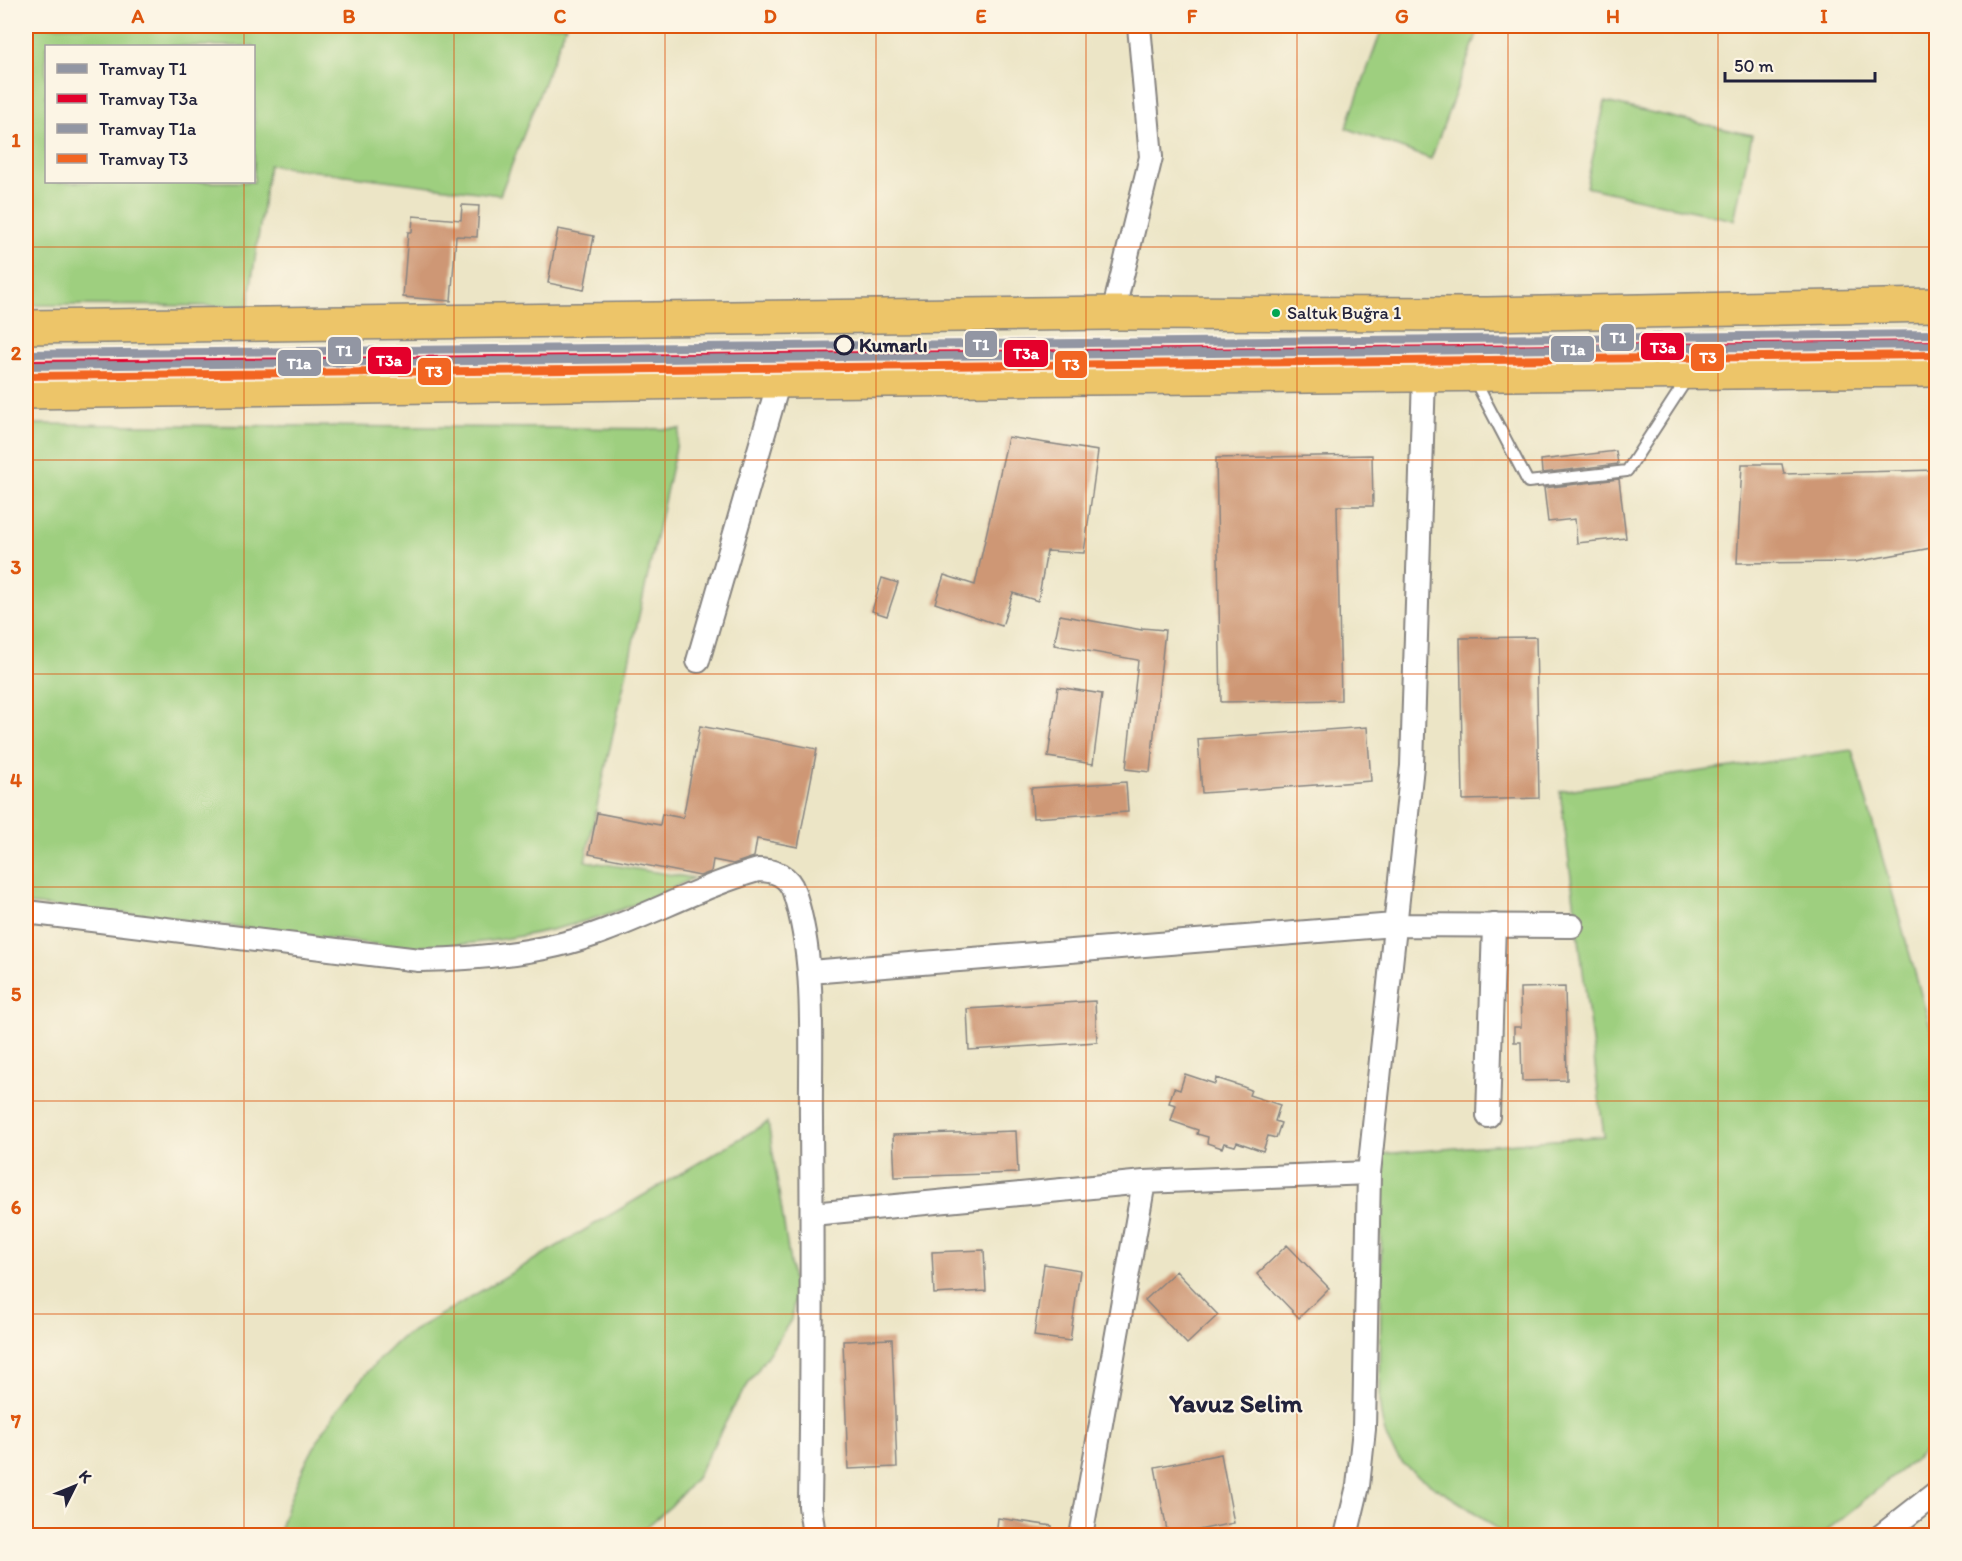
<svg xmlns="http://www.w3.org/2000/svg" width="1962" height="1561" viewBox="0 0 1962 1561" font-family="Itim,sans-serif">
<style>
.green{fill:#9ecf7f;stroke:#60785d;stroke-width:1.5;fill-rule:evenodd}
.building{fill:#ce9775}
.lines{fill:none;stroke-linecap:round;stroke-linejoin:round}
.lane-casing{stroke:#878480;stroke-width:14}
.street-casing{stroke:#878480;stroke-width:26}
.highway-casing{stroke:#878480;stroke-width:36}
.lane{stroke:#fff;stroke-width:10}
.street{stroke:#fff;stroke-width:22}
.highway{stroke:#edc569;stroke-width:33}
.tram-1-casing{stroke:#fcf5e5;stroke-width:12}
.tram-2-casing{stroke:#fcf5e5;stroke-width:12}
.tram-3-casing{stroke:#fcf5e5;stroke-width:12}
.tram-4-casing{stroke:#fcf5e5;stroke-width:12}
.tram-1{stroke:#9296a3;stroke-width:8}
.tram-2{stroke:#e4002b;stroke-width:8}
.tram-3{stroke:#9296a3;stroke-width:8}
.tram-4{stroke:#f26522;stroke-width:8}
.grid{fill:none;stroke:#de560e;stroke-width:1.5;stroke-opacity:0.55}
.bus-dot{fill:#00a651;stroke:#fcf5e5;stroke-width:2}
.stop-dot{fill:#fcf5e5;stroke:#22223b;stroke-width:3}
.labels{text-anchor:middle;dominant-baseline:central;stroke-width:4.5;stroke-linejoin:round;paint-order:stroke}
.bus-label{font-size:18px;fill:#22223b;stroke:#fcf5e5;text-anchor:start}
.stop-label{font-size:20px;font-weight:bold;fill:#22223b;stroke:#fcf5e5;text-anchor:start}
.district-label{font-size:26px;font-weight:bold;fill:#22223b;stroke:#fcf5e5}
.line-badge{stroke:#fcf5e5;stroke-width:2}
.badge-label{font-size:16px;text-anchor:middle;font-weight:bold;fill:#fff}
.neatline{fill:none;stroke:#de560e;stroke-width:2}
.grid-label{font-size:20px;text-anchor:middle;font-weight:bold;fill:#de560e}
</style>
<rect width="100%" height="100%" fill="#fcf5e5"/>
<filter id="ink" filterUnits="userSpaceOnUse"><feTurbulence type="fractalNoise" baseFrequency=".0167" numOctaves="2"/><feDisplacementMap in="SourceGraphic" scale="12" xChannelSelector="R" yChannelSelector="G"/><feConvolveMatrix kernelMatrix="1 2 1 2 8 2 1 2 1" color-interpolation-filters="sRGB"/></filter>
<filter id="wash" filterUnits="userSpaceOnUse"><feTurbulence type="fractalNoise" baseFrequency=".008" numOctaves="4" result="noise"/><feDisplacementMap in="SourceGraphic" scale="24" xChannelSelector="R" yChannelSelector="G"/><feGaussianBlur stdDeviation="1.35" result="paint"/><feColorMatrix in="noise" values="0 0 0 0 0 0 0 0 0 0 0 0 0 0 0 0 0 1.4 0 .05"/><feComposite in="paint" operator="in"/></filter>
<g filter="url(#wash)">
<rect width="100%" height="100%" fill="#ece5c6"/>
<path class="green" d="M26,26H566L500,195L269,165L248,306L26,305ZM254,46V182H46V46Z
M1383,26H1480L1431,159L1346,128Z
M1605,102L1752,135L1734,220L1586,187Z
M26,424L680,429L585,861L693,878C604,925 504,945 404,948L160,917L26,904Z
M1852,750L1936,1047V1442L1821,1535H1504C1487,1521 1469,1508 1451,1497C1410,1472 1384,1458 1380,1406L1382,1154L1604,1136L1560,791Z
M768,1122L795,1295L791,1320L737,1401L696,1478L671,1506L637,1535H278C300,1458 342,1392 401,1338Z"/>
<g id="blocks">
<path class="building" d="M462,205L479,206L477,237L456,236L451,301L403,297L408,232H412L413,216L461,220Z
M558,229L594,236L584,290L548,283Z
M1008,437L1098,451L1084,553L1047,551L1038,601L1013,593L1002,626L935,603L944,575L975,585Z
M1616,451L1618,464L1542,473L1541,460Z
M1372,455L1373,506H1337L1341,700L1221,702L1216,458Z
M1742,464H1782L1784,474L1936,470V525L1933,526L1931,548L1855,562L1737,563Z
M1619,479L1626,538L1577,543L1575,519L1548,522L1544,488Z
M882,578L898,583L887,616L872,611Z
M1060,615L1142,630V628L1165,630L1150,772L1126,769L1138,660L1054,645Z
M1536,637L1539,798L1463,800L1460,638Z
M1058,687L1102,694L1093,764L1048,757Z
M700,726L817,749L798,847L757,839L754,857L733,864L713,860L711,872L700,876L589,854L597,813L660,825L662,814L683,818Z
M1367,727L1371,781L1202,793L1198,739Z
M1126,782L1128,812L1033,818L1031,788Z
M1565,987L1567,1080L1522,1081L1521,1042H1514V1027H1521L1520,988Z
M1095,1001L1097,1042L969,1050L967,1009Z
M1185,1074L1215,1084L1216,1078L1241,1086L1251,1090L1249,1095L1280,1105L1275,1121L1281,1123L1276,1138L1268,1136L1263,1151L1237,1142L1235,1146L1224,1143L1222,1148L1207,1143L1208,1137L1197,1134L1198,1130L1171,1121L1176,1105L1169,1103L1174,1088L1180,1090Z
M1016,1131L1018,1173L895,1177L893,1135Z
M1287,1245L1329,1288L1299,1318L1257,1274Z
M984,1250L986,1291L934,1294L932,1252Z
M1044,1264L1080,1270L1070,1341L1034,1336Z
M1176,1271L1218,1315L1187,1344L1145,1300Z
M892,1339L897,1467L848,1469L843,1341Z
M1221,1454L1234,1523L1168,1536L1155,1467Z
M998,1518L1052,1526V1536H996Z"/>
</g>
</g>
<g filter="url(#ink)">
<use href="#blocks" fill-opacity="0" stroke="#878480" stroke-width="1.5"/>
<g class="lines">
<defs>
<path id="lane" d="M1474,379L1528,482L1627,471L1687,379"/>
<path id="street" d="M1113,313L1151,157L1139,26
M698,661L779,381
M26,912L419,960C480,959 547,953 604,931C656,912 705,885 758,870C774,870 789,876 794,892C817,963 810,1045 811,1119C812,1248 812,1377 810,1506L814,1536
M810,972L1394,925L1572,926
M1488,1116L1494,925
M812,1214L1144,1182L1369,1173
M1081,1536L1144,1182
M1346,1536L1358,1486L1364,1429L1369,1173L1412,766L1424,375
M1881,1536L1936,1493"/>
<path id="highway" d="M26,327L1113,313L1487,314L1936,305
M26,392L779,381L1936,370"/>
</defs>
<use href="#lane" class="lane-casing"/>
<use href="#street" class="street-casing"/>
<use href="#highway" class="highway-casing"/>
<use href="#lane" class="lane"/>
<use href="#street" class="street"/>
<use href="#highway" class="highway"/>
<defs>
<path id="tram-1" d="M26,354L1936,334"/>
<path id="tram-2" d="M26,364L1936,344"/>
<path id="tram-3" d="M26,366L1936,345"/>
<path id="tram-4" d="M26,376L1936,355"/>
</defs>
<use href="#tram-1" class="tram-1-casing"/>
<use href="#tram-2" class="tram-2-casing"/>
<use href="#tram-3" class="tram-3-casing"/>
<use href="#tram-4" class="tram-4-casing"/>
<use href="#tram-1" class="tram-1"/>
<use href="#tram-2" class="tram-2"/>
<use href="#tram-3" class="tram-3"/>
<use href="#tram-4" class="tram-4"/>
</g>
</g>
<path class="grid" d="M244,26V46M454,26V1536M665,26V1536M876,26V1536M1086,26V1536M1297,26V1536M1508,26V1536M1718,26V1536M244,182V1536M26,247H1936M26,460H1936M26,674H1936M26,887H1936M26,1101H1936M26,1314H1936"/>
<circle class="bus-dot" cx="1276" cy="313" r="5"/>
<circle class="stop-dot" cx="844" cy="345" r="9"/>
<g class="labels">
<g class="bus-label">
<text x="1287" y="313">Saltuk Buğra 1</text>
</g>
<g class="stop-label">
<text x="859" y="345">Kumarlı</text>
</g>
<g class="district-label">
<text x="1236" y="1403">Yavuz Selim</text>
</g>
</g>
<g class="line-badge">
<rect x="1600" y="323" width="35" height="29" rx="6" fill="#9296a3"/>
<rect x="964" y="330" width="34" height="28" rx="6" fill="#9296a3"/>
<rect x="1640" y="332" width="45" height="29" rx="6" fill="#e4002b"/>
<rect x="1550" y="335" width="45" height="28" rx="6" fill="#9296a3"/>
<rect x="327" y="336" width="35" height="29" rx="6" fill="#9296a3"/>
<rect x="1003" y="339" width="46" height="29" rx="6" fill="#e4002b"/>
<rect x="1690" y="343" width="35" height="29" rx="6" fill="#f26522"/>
<rect x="367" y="346" width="45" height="29" rx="6" fill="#e4002b"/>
<rect x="277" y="349" width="45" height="28" rx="6" fill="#9296a3"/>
<rect x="1054" y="350" width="34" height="29" rx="6" fill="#f26522"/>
<rect x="417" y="357" width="35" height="29" rx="6" fill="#f26522"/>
</g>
<g class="badge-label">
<text x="1618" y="343">T1</text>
<text x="981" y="350">T1</text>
<text x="1663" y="353">T3a</text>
<text x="1573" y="355">T1a</text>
<text x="344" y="356">T1</text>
<text x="1026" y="359">T3a</text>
<text x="1708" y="363">T3</text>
<text x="389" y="366">T3a</text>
<text x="299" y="369">T1a</text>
<text x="1071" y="370">T3</text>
<text x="434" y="377">T3</text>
</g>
<rect width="1962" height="1561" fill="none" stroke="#fcf5e5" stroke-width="66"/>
<rect x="45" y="45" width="210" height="138" fill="#fcf5e5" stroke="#a5a1a1" stroke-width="1.5"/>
<rect x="57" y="64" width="30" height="9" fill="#9296a3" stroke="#a5a1a1" stroke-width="1.5"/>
<text x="99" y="75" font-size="18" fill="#22223b">Tramvay T1</text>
<rect x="57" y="94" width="30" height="9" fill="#e4002b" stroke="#a5a1a1" stroke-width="1.5"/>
<text x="99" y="105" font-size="18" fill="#22223b">Tramvay T3a</text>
<rect x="57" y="124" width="30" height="9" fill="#9296a3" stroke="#a5a1a1" stroke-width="1.5"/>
<text x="99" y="135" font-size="18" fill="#22223b">Tramvay T1a</text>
<rect x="57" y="154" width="30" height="9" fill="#f26522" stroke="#a5a1a1" stroke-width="1.5"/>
<text x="99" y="165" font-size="18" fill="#22223b">Tramvay T3</text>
<g transform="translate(75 1486) rotate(47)" stroke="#fcf5e5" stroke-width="4.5" paint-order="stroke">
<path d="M0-4.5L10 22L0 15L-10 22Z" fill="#22223b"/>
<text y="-9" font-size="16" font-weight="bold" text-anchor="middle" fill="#22223b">K</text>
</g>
<path d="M1725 72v9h150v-9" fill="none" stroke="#22223b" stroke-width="3"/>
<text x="1734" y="72" font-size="18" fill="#22223b" stroke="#fcf5e5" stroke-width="4.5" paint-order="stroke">50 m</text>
<rect x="33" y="33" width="1896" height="1495" class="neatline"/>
<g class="grid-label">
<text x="138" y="23">A</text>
<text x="349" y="23">B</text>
<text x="560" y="23">C</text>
<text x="770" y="23">D</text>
<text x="981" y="23">E</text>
<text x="1192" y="23">F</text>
<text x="1402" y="23">G</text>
<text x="1613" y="23">H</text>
<text x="1824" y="23">I</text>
<text x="16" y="147">1</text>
<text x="16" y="360">2</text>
<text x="16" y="574">3</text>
<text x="16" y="787">4</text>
<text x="16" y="1001">5</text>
<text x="16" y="1214">6</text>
<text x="16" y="1428">7</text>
</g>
</svg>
